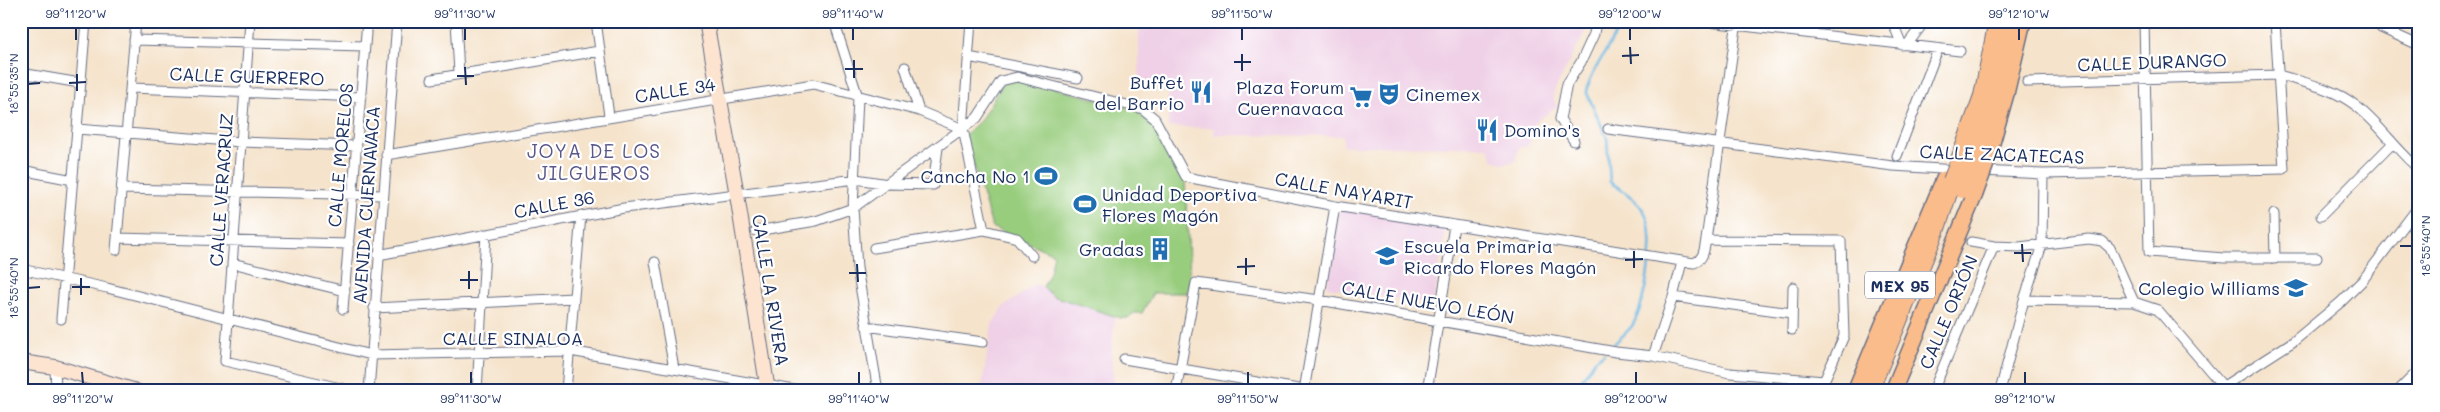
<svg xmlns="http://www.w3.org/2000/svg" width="2440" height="412" viewBox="0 0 2440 412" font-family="Mali,sans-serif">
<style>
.built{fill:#efd0e6}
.green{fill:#99cd7e;stroke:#5a7e6e}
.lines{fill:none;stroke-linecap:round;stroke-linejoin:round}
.stream{stroke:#6bb8e5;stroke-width:2.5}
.street-casing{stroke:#676e84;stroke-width:11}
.secondary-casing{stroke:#676e84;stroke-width:16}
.primary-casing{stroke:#676e84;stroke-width:18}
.highway-casing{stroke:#676e84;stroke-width:20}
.street{stroke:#fff;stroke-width:9}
.secondary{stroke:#fde4d1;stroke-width:14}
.primary{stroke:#fabc8b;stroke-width:15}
.highway{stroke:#fabc8b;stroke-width:18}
.primary-bridge-casing{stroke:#676e84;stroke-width:18;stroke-linecap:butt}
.highway-bridge-casing{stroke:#676e84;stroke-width:20;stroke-linecap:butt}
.primary-bridge{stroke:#fabc8b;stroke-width:15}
.highway-bridge{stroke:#fabc8b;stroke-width:18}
.ticks{fill:none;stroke:#1b2f5e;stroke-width:2}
.labels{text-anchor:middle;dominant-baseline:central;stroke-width:4.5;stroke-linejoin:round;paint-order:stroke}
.shield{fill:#fff;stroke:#5f6d8e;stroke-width:1}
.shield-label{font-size:16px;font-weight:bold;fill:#1b2f5e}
.street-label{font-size:18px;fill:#1b2f5e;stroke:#fff}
.poi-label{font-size:18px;fill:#1b2f5e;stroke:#fff;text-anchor:end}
.neighbourhood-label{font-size:19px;letter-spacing:1px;fill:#59578b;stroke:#fff}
.neatline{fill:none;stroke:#1b2f5e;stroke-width:2}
.ticks-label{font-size:12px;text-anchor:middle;fill:#1b2f5e}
</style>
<rect width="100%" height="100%" fill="#fff"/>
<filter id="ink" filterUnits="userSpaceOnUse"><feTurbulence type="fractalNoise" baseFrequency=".02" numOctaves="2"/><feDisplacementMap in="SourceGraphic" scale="10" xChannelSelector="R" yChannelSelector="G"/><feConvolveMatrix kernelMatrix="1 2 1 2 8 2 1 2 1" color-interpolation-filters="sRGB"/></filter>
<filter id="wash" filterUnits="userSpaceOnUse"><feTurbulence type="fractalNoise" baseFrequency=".0096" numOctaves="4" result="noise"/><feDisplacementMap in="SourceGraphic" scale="20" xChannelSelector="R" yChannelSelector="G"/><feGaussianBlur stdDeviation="1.12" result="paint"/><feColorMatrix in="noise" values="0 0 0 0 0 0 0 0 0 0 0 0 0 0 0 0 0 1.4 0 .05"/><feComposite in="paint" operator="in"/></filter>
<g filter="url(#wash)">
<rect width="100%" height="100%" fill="#f5e3cb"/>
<path class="built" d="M1139,21H1589L1586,30L1554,92V101L1557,106L1532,125L1530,141L1527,147H1519L1515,161L1504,164L1493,160L1488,147L1343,146V136L1214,135V128L1168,127V87L1139,86Z
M1340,208L1446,226L1433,305L1327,287Z
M1036,284L1043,287L1053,296L1115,317L1111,356L1115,391H981L992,324L1002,308Z"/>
<path class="green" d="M1017,78L1143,112L1152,119L1185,180L1190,278L1187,293H1153L1142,313H1134L1128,318H1120L1053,296L1043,287L1050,273L1054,254L992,227L965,135L980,121L1003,83Z"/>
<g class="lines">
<path class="stream" d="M1610,348C1616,341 1626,334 1632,326C1646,305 1657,235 1645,213C1638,200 1622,190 1610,182L1607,138L1586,91C1593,66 1612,46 1621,21
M1574,391L1595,360L1604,353"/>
</g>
</g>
<g filter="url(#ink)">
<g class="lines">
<defs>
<path id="street" d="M250,21L225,361L353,391
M456,21L459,73
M596,21L609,116
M834,21L858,97L853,208L857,268L878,391
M971,21L963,129L984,230
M1700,21L1960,51
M1892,21L1902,45
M2144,21L2149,252L2224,258H2317
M2377,21L2381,28L2414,43H2419
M134,40L365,46
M1907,45L1925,21
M968,57L1078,78
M905,67L919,111
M21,73L80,83
M432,79L599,51
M2027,82L2279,75C2305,83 2333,88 2355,105C2379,123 2396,150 2419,169
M131,88L361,97
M77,129L241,142L357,146
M1608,129L1893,166L1957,170
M1574,141L1560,119L1567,84L1581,62L1594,34L1596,21
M386,155L813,84L919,111L963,129
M1897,156L1938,49
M21,170L73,180
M1980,171L2043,174L2284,169L2275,21
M122,189L383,195
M2274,214L2275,259
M2321,216L2393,143
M756,231L816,221L853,208L977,118L1001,81L1017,77L1143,109L1155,119L1186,177L1335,206L1694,263C1704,259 1704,250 1706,240L1737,21
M117,238L349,244
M1971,242L1994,246L2019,247L2089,239L2102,241L2110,248L2134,302
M874,248L984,230L1017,238L1032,256
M116,250L136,21
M378,255L624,208L856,179L888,184L933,185L938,148
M655,262L674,369
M232,263L345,291
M21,269L107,288L371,355L570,351L800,391
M1673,297L1792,313
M2024,300L2134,302L2158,310L2222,385
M374,308L574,298
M343,309L367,21
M61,319L86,21
M866,326L983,342
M1792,330L1793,287
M1653,356L1673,297L1682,262
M1124,359L1310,391
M55,367L56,391
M369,391L397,21
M477,391L486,234
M566,391L581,215
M1176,391L1196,283L1319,300L1616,352L1653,356L1730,373L1824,381L1844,336L1841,241L1706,240
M1304,391L1335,206
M1427,391L1454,226
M1933,391L1994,246
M2000,391L2024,300L2042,245L2043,174
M2216,391L2294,341L2341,302L2362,281L2419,206
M2398,391L2419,370"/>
<path id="secondary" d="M706,21L737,195L768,391
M21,362L55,367L136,391"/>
<path id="primary" d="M1986,164L2006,94L2023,21
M1855,391L1944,179
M1893,391L1975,194"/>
<path id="highway" d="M1960,160L1983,96L1998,21
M1974,163L1997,96L2012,21
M1869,391L1935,231L1952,181"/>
</defs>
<use href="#street" class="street-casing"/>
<use href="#secondary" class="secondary-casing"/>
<use href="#primary" class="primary-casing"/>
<use href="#highway" class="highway-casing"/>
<use href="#street" class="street"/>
<use href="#secondary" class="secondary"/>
<use href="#primary" class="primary"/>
<use href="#highway" class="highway"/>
<defs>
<path id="primary-bridge" d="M1975,194L1986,164"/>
<path id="highway-bridge" d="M1952,181L1960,160
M1963,189L1974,163"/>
</defs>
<use href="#primary-bridge" class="primary-bridge-casing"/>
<use href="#highway-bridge" class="highway-bridge-casing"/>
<use href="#primary-bridge" class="primary-bridge"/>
<use href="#highway-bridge" class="highway-bridge"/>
</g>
</g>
<path class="ticks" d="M76,28V40M465,28V40M853,28V40M1242,28V40M1630,28V40M2019,28V40M1630,47L1631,64M1242,54V71M1622,56L1639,55M854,60V78M1234,62H1251M465,67L466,85M845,69H863M77,74V91M457,76H474M69,83L86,82M28,84L40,83M2022,244L2023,262M2400,246H2412M1634,251V268M2014,253H2031M1246,258V275M1625,260L1643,259M857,264L858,282M1237,267L1255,266M469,271V289M849,273H866M81,278V295M460,280H478M72,287H90M28,288L40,287M82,372L83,384M471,372V384M859,372V384M1248,372V384M1636,372V384M2025,372V384"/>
<defs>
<symbol id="restaurant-bare" viewBox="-9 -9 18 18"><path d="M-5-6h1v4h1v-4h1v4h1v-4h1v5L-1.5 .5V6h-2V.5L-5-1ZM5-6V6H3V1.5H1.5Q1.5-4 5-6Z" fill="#1f6fb2" stroke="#fff" stroke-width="2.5" paint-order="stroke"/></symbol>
<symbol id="theatre-bare" viewBox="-9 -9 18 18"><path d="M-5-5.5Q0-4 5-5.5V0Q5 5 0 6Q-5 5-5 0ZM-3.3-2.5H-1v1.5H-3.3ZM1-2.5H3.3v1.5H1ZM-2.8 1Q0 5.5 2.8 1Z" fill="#1f6fb2" stroke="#fff" stroke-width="2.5" paint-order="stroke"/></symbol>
<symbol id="supermarket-bare" viewBox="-9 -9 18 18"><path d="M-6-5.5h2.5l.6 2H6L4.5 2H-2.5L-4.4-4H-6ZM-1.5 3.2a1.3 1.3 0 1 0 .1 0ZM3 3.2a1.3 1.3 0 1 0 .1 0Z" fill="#1f6fb2" stroke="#fff" stroke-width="2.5" paint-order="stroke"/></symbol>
<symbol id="stadium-bare" viewBox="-9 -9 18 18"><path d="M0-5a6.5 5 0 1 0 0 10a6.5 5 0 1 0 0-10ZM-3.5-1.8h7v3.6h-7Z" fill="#1f6fb2" stroke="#fff" stroke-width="2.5" paint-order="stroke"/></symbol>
<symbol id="building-bare" viewBox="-9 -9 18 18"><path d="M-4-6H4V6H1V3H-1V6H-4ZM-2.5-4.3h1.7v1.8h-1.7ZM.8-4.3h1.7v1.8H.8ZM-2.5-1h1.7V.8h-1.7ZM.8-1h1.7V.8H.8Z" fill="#1f6fb2" stroke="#fff" stroke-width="2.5" paint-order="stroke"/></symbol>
<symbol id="school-bare" viewBox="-9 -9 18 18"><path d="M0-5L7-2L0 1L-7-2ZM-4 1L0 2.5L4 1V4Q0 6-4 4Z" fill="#1f6fb2" stroke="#fff" stroke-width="2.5" paint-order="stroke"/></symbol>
</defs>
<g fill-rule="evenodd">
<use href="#restaurant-bare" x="1185" y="76" width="32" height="32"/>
<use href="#theatre-bare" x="1373" y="78" width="32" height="32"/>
<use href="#supermarket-bare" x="1345" y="81" width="32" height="32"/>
<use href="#restaurant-bare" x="1471" y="114" width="32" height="32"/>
<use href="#stadium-bare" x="1030" y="160" width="32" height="32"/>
<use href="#stadium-bare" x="1069" y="188" width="32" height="32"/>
<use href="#building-bare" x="1144" y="233" width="32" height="32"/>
<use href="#school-bare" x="1371" y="240" width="32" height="32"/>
<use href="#school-bare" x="2280" y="272" width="32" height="32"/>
</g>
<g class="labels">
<rect class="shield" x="1865" y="271.5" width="70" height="27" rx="4"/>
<g class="shield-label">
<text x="1900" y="285">MEX 95</text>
</g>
<g class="street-label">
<text transform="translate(2152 62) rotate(-2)">CALLE DURANGO</text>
<text transform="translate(247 76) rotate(2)">CALLE GUERRERO</text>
<text transform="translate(675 90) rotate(-9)">CALLE 34</text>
<text transform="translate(2002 154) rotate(2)">CALLE ZACATECAS</text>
<text transform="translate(340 155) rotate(-85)">CALLE MORELOS</text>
<text transform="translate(221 190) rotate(-86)">CALLE VERACRUZ</text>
<text transform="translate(1344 190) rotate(10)">CALLE NAYARIT</text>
<text transform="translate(554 204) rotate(-11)">CALLE 36</text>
<text transform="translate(366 205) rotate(-86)">AVENIDA CUERNAVACA</text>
<text transform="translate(771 290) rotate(81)">CALLE LA RIVERA</text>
<text transform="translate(1428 302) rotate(10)">CALLE NUEVO LEÓN</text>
<text transform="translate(1948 312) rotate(-67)">CALLE ORIÓN</text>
<text x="513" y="338">CALLE SINALOA</text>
</g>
<g class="poi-label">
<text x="1184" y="82">Buffet<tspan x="1184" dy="21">del Barrio</tspan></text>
<text x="1344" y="87">Plaza Forum<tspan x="1344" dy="21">Cuernavaca</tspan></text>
<text x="1406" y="94" text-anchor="start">Cinemex</text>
<text x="1504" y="130" text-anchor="start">Domino's</text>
<text x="1030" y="176">Cancha No 1</text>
<text x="1102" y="194" text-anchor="start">Unidad Deportiva<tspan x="1102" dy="21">Flores Magón</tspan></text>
<text x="1404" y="246" text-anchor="start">Escuela Primaria<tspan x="1404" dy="21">Ricardo Flores Magón</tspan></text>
<text x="1144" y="249">Gradas</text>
<text x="2280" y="288">Colegio Williams</text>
</g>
<g class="neighbourhood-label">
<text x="594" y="150">JOYA DE LOS<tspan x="594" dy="22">JILGUEROS</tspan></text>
</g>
</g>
<rect width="2440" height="412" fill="none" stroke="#fff" stroke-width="55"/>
<rect x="28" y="28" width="2384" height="356" class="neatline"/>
<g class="ticks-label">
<text x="76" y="18">99°11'20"W</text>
<text x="465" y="18">99°11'30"W</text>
<text x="853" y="18">99°11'40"W</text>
<text x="1242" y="18">99°11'50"W</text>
<text x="1630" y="18">99°12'00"W</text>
<text x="2019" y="18">99°12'10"W</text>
<text transform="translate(14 84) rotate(-90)" y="4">18°55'35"N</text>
<text transform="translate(2426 246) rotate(-90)" y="4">18°55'40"N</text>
<text transform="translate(14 288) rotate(-90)" y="4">18°55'40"N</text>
<text x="83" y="403">99°11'20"W</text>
<text x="471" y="403">99°11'30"W</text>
<text x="859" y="403">99°11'40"W</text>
<text x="1248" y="403">99°11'50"W</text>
<text x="1636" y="403">99°12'00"W</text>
<text x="2025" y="403">99°12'10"W</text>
</g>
</svg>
